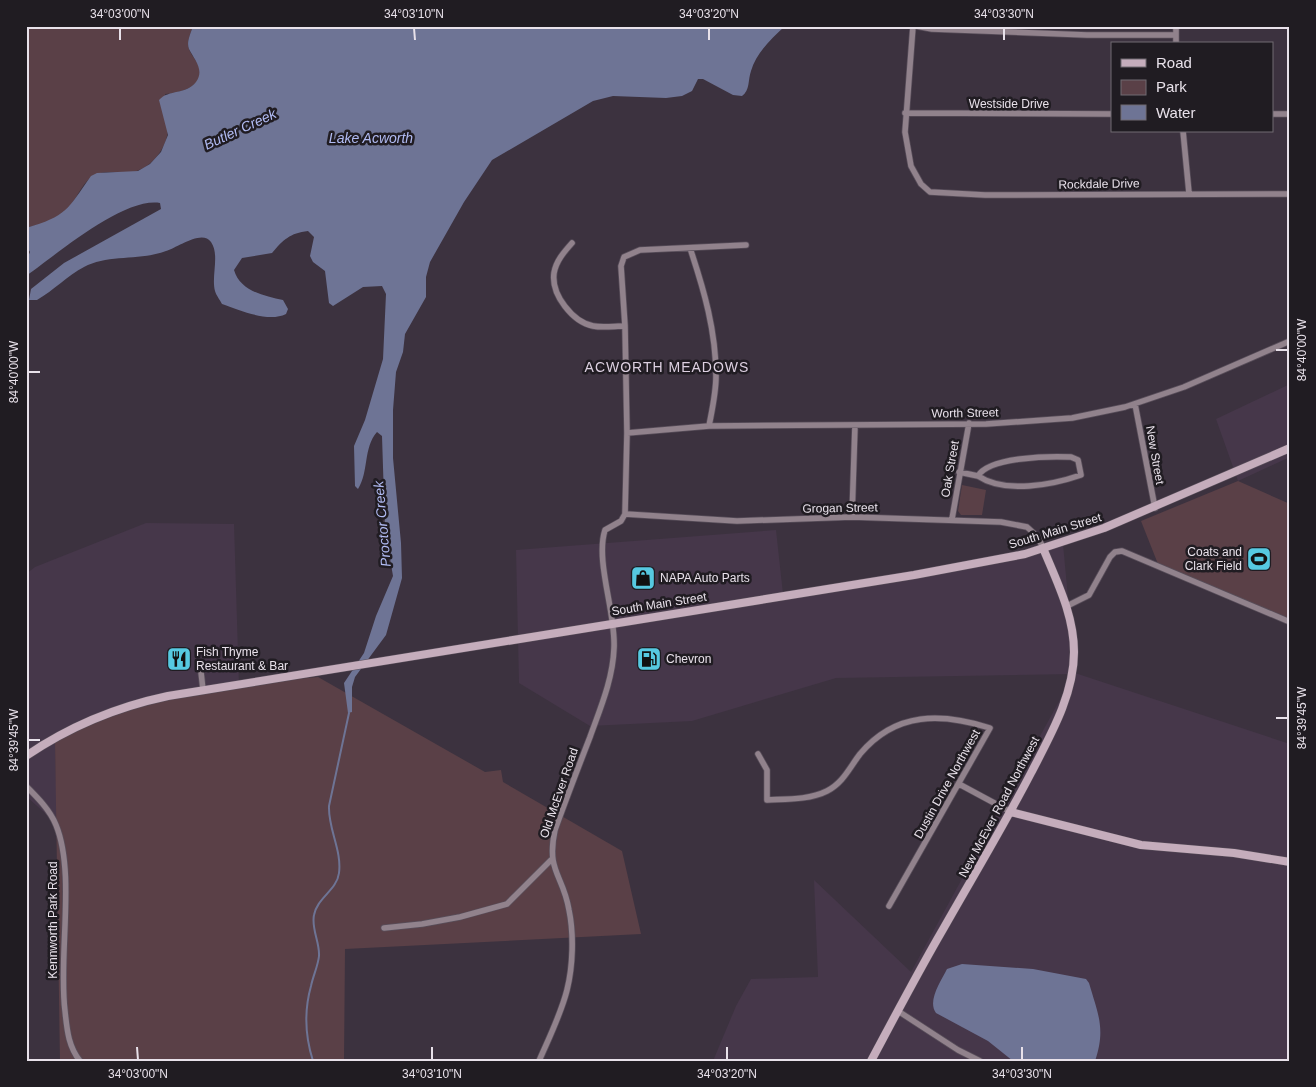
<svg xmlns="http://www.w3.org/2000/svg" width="1316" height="1087" viewBox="0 0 1316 1087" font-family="Arial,sans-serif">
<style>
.built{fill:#46374a}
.green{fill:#5a4047}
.water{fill:#6e7495}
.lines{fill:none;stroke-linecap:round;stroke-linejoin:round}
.stream{stroke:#6e7495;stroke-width:2}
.street-casing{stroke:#584e5a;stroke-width:7}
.secondary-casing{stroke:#584e5a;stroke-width:9}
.street{stroke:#91828c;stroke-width:5.5}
.secondary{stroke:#c5adbc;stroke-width:8}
.ticks{fill:none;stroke:#e8e1ea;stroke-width:2}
.labels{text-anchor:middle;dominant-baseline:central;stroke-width:5;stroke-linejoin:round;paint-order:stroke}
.street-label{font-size:12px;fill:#e8e1ea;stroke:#201c22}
.poi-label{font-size:12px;fill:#e8e1ea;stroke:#201c22;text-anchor:start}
.water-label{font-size:14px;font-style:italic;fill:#b1bbf3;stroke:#201c22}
.neighbourhood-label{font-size:14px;letter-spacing:1px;fill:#ddd0e1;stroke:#201c22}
.neatline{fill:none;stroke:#e8e1ea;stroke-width:2}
.ticks-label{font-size:12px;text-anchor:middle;fill:#e8e1ea}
</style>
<rect width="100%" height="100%" fill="#3c323f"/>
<path class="built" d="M1290,384V457L1238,481L1216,419Z
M146,523L234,524L239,685L55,742L57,824L26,796V574L35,567Z
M776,530L783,594L1063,544L1075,673L1290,744V1061H713L736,1006L751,979L818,977L814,880L911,972L1074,674L836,678L692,721L590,726L519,683L516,550Z"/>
<path class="green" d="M26,26H193C191,33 186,42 189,49C191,55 196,60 199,66C206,87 179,93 165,94C165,103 169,128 167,136C163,155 144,174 124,173C113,172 99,170 90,178C81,186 76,199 68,209C58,221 40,224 26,228Z
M1238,481L1290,504V619L1158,564L1141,521Z
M962,485L986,490L982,515H961L958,511Z
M318,677L485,772L501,770L503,782L622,851L641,934L345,949L344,1061H60L55,742L105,711L220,686Z"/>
<path class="water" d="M193,26H785C772,38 756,53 751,71C748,79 750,91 742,96L733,95L703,79H698L692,91L682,96L666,98L613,96L593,101L492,160L464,202L430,262L426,277V297L405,334L403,352L396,372L393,410V458L401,543L402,578L386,635L355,677L352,687V712L348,713L344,683L364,653L376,616L393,576L385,529L382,436L377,432C363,448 369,472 358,489L355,486L354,446L365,420L383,359L386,294L382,286L363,287L333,306L329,303L325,271L313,262L310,256L314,237L308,231C290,233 283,240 272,253L242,258L234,270C240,291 264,296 283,300L288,309L286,314C268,323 240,310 222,304C220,300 216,295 215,291C211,276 220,255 211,242C202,229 177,248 166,251C140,261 108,254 84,267C67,276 54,290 37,300H29L31,289L64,263L161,209L160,203C123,197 56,255 26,276V261L30,252L26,245V228C67,216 67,210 91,176L97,173L138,171L150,164L161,152L168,135L159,100C169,89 186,95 196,82C205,70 194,59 189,49C186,42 191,33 193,26Z
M962,964L1033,969L1086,979L1089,983C1098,1014 1106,1029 1095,1061H1013L988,1041L936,1013C927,1001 941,981 947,969Z"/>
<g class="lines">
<path class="stream" d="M313,1061C305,1036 304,1011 311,986C313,976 318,966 319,956C320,943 311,928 314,915C317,898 337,890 339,873C342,850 328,829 329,806L349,713"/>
<defs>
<path id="street" d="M913,26L905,132L911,166L921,184L930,192L985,195L1290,194
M916,26L932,29L1087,35H1176
M1176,26V44
M905,113L1112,114
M1272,114H1290
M1183,131L1189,193
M572,243C564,252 556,261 554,273C551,295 573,322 593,326C603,328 615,326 625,326
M690,248C704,290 716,331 716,376C716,393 712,410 709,426
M1135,404L1155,508
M627,433L709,426L986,424L1072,418L1125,407L1184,387L1290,341
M1071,457L1078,460L1081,475C1052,485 1005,494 978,476C989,457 1049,456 1071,457Z
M959,472L978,476
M625,514L737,521L852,517L1001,522L1027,527L1038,537L1043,548
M852,517L855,425
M952,519L969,423
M1067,606L1089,595L1110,557L1115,552L1122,551L1290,622
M200,663L203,690
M758,754L767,770V800C786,799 809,800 827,791C843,783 850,767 860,754C896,711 942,713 990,728L889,906
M959,784L1011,812
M26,786C37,797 50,810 56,825C76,874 58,957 65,1011C67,1029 68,1046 80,1061
M384,928L422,924L460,917L507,904L551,860
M898,1011L958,1050L980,1061
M539,1061C549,1038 561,1014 567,990C573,966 574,934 569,910C563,874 546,872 555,830C566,799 578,768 590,737C600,709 613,679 614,648C616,613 595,561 605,530L621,521L625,514L627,433L625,326L621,266L624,257L640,250L746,245"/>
<path id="secondary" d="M26,756C70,726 116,707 168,696L914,575L1025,554L1104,528L1290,448
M1011,812L1141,845L1234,853L1290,862
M871,1061C894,1018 917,974 942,931C972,878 1003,827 1031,773C1050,736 1074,695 1074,652C1074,615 1057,582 1043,548"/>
</defs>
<use href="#street" class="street-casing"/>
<use href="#secondary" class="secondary-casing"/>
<use href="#street" class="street"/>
<use href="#secondary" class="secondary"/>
</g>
<path class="ticks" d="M120,28V40M414,28L415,40M709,28V40M1004,28V40M1276,350H1288M28,372H40M1276,718H1288M28,740H40M137,1047L138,1060M432,1047V1060M727,1047V1060M1022,1047V1060"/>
<defs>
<symbol id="stadium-square" viewBox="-11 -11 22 22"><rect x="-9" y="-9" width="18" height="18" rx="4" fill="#56c9e1" stroke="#201c22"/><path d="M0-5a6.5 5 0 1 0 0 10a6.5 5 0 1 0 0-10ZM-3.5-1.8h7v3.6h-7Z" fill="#111"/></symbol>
<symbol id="shop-square" viewBox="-11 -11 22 22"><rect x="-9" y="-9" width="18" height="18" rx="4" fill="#56c9e1" stroke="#201c22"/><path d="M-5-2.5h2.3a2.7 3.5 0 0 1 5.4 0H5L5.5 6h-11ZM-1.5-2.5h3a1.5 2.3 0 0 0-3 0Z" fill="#111"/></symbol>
<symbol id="restaurant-square" viewBox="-11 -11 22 22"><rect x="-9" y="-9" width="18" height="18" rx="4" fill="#56c9e1" stroke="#201c22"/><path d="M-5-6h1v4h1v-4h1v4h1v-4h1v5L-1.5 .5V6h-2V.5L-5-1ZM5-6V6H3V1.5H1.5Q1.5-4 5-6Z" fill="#111"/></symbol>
<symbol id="fuel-square" viewBox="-11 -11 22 22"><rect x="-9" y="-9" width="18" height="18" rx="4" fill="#56c9e1" stroke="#201c22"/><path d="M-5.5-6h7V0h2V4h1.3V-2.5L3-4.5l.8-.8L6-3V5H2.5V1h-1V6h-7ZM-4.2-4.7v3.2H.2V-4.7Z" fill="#111"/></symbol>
</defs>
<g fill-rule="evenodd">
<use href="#stadium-square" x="1245" y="545" width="28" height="28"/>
<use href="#shop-square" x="629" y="564" width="28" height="28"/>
<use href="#restaurant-square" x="165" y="645" width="28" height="28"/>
<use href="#fuel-square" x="635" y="645" width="28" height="28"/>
</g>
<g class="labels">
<g class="street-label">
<text x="1009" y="104">Westside Drive</text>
<text transform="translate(1099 184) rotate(-1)">Rockdale Drive</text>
<text transform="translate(965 413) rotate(-1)">Worth Street</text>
<text transform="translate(1155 455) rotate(80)">New Street</text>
<text transform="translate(950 469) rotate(-80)">Oak Street</text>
<text transform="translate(840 508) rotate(-1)">Grogan Street</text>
<text transform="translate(1055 531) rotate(-17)">South Main Street</text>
<text transform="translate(659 604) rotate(-9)">South Main Street</text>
<text transform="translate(947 784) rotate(-61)">Dustin Drive Northwest</text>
<text transform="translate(559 793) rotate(-71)">Old McEver Road</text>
<text transform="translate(999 807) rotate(-62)">New McEver Road Northwest</text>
<text transform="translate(53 920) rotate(-90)">Kennworth Park Road</text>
</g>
<g class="poi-label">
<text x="1242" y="552" text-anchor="end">Coats and<tspan x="1242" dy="14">Clark Field</tspan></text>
<text x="660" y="578">NAPA Auto Parts</text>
<text x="196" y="652">Fish Thyme<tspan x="196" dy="14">Restaurant &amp; Bar</tspan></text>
<text x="666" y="659">Chevron</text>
</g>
<g class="water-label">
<text transform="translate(240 129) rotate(-25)">Butler Creek</text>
<text x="371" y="138">Lake Acworth</text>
<text transform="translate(382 524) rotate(-95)">Proctor Creek</text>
</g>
<g class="neighbourhood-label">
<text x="667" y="367">ACWORTH MEADOWS</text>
</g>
</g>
<rect width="1316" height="1087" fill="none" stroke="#201c22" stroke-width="55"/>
<rect x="1111" y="42" width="162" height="90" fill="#201c22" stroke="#706b72"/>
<rect x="1121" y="59" width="25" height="8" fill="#c5adbc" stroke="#706b72"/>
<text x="1156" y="68" font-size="15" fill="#e8e1ea">Road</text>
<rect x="1121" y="80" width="25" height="15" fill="#5a4047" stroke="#706b72"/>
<text x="1156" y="92" font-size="15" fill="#e8e1ea">Park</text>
<rect x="1121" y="105" width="25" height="15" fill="#6e7495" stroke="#706b72"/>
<text x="1156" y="118" font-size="15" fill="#e8e1ea">Water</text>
<rect x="28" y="28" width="1260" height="1032" class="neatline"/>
<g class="ticks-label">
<text x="120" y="18">34°03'00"N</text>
<text x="414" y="18">34°03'10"N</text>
<text x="709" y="18">34°03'20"N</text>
<text x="1004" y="18">34°03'30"N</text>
<text transform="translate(1302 350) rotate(-90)" y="4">84°40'00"W</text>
<text transform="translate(14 372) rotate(-90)" y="4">84°40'00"W</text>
<text transform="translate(1302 718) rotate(-90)" y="4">84°39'45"W</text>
<text transform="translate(14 740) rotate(-90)" y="4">84°39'45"W</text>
<text x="138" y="1078">34°03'00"N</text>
<text x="432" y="1078">34°03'10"N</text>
<text x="727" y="1078">34°03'20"N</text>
<text x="1022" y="1078">34°03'30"N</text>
</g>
</svg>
